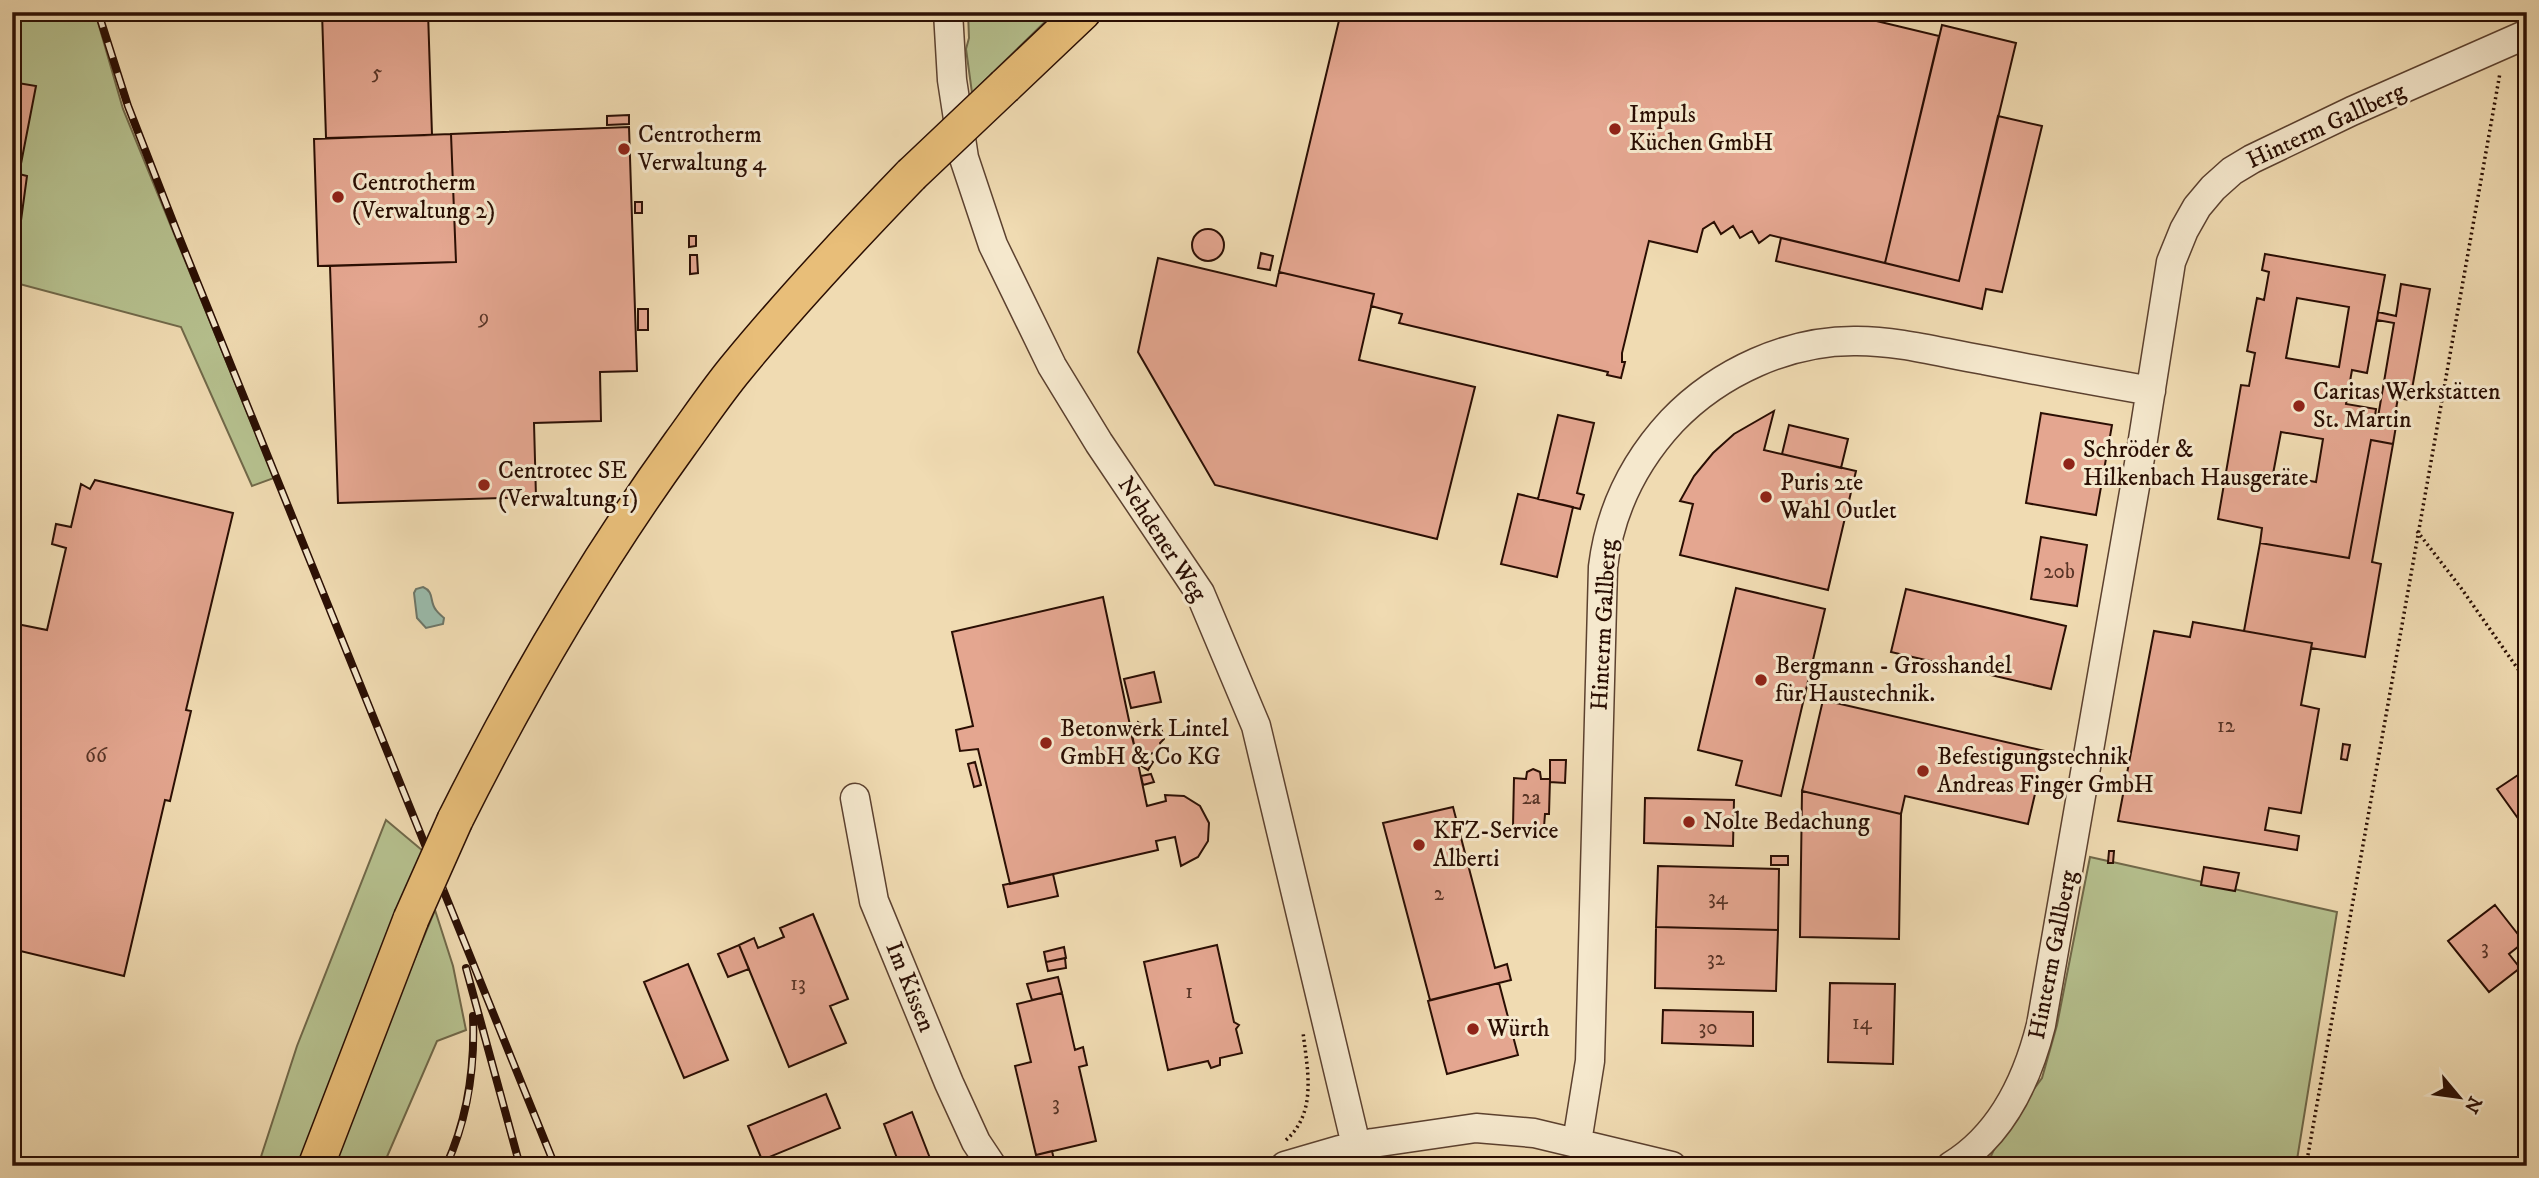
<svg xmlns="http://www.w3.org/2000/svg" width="2539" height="1178" viewBox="0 0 2539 1178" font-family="'IM FELL DW Pica',serif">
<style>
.green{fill:#b6c18f;stroke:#706849;stroke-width:2}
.water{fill:#9abbab;stroke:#6d7668;stroke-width:2}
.building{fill:#e4a690;stroke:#2a0e03;stroke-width:2;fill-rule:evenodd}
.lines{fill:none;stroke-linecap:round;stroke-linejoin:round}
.minor-casing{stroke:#5c412f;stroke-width:31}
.major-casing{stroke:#2a0e03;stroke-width:38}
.path{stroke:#2a0e03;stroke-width:3.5;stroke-dasharray:2 3.5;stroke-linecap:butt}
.minor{stroke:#f5e8cd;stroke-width:28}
.major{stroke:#e8be79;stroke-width:35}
.rail-casing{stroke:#2a0e03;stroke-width:8}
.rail{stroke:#f5e8cd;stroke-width:5;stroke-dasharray:16;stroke-linecap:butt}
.major-bridge-casing{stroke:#2a0e03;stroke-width:38;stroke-linecap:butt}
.major-bridge{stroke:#e8be79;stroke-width:35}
.poi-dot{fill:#8f2418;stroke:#f5e8cd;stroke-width:2.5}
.labels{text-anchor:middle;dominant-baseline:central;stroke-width:6;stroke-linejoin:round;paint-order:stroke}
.number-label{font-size:21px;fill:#583426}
.poi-label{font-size:24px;fill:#2a0e03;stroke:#f5e8cd;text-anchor:start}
.street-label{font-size:24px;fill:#2a0e03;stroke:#f5e8cd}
</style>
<rect width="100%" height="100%" fill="#f0dbb2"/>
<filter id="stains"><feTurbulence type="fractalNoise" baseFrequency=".00286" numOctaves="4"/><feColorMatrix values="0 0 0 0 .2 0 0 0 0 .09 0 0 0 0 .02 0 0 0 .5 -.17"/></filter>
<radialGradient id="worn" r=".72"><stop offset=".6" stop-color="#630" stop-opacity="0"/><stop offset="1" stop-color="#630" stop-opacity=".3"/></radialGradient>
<path class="green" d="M12,12H95L123,109L274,478L252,486L181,327L12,282Z
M968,12H1055L972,93L966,49L969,38Z
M386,820L429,856L305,1166H258L297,1046Z
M2090,857L2337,912L2296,1166H1994L1991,1156L2001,1134L2042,1078L2057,1025Z
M435,910L453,966L466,1030L437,1041L383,1166H328Z"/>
<path class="water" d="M423,587C435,592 429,602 436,610C438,613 441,615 444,618L443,624L426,628L417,618L414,593L416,589Z"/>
<path class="building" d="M322,12H428L432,135L326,138Z
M1341,12H1839L1939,36L1885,263L1770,235L1759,243L1752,231L1740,238L1733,226L1721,234L1714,222L1703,229L1697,252L1649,241L1622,353V362H1625L1621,378L1607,375L1608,372L1399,323L1402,314L1371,306L1374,294L1279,272Z
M1942,25L2016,43L1959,281L1885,263Z
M12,82L36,86L19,174L27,176L17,250H12Z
M629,115V124L607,125V116Z
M1998,116L2042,126L2002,292L1986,289L1982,309L1776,261L1781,238L1959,281Z
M629,127L637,371L600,372L601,421L534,423L536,497L338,503L330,266L456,262L451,134Z
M451,134L456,262L318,266L314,139Z
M635,202H642V213H635Z
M1192 245a16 16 0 1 1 32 0a16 16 0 1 1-32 0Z
M689,236H696V246L689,247Z
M1261,253L1273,256L1270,270L1258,268Z
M2265,254L2385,275L2367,373L2352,370L2346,404L2376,409L2375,416L2397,420L2393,444L2371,440L2349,558L2260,543L2262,528L2218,519L2241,385L2249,386L2255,353L2247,351L2257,298L2264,300L2269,272L2262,270ZM2297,298L2349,307L2339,367L2286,358ZM2281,432L2323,439L2316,482L2273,474Z
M690,255H697L698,273L690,274Z
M1158,258L1276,286L1279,272L1374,294L1359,360L1475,387L1437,539L1215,485L1138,352Z
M2401,284L2430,289L2410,400L2398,398L2394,420L2378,417L2394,323L2377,320L2378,312L2396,316Z
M638,309H648V330H638Z
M1774,411L1764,450L1856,471L1828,590L1680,555L1693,504L1680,501L1694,476L1713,453L1734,434Z
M2041,413L2112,425L2096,515L2026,503Z
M1558,415L1594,423L1577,493L1584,495L1580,509L1538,499Z
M1789,425L1848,439L1841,468L1782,454Z
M2371,440L2393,444L2372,562L2381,564L2365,657L2311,648L2312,643L2244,631L2260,543L2349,558Z
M95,480L233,513L186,710L191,711L170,801L165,800L124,976L12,949V623L47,630L66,548L52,544L56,524L71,527L81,484L90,489Z
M1518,494L1573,507L1557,577L1501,564Z
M2041,537L2087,545L2077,606L2031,599Z
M1736,588L1825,609L1781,796L1736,785L1742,761L1698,750Z
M1906,589L2066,626L2051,689L1891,652Z
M1103,597L1147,806L1166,801L1165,795L1184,796L1200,806L1209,823L1208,841L1198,857L1181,866L1175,837L1156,841L1158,850L1010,884L978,749L960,751L956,730L973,726L952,632Z
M2193,622L2312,643L2301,705L2319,709L2301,813L2269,808L2265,830L2299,836L2297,850L2118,821L2154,631L2190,637Z
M1154,672L1161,702L1131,708L1124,679Z
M1823,700L2045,751L2028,824L1905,796L1901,814L1802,791Z
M1138,722L1144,726L1140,733L1134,729Z
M1162,731L1164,739L1160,743L1162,751L1137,757L1132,737Z
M2343,744L2350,745L2347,760L2341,759Z
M1145,757L1153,762L1148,770L1140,765Z
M1550,760H1566L1565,783L1550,782Z
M975,762L981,785L974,787L968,764Z
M1533,769L1540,772L1541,779H1550L1549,814H1545L1544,827H1513L1514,778L1526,779L1527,772Z
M2527,769V831L2497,789Z
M1151,774L1154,782L1143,785L1141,776Z
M1802,791L1901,814L1899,939L1800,937Z
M1645,798L1734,800L1733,846L1644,843Z
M1453,807L1495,968L1507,964L1511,980L1430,1000L1383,823Z
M2109,851H2114L2113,863H2108Z
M1771,856H1788V865H1771Z
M1658,866L1779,869L1778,930L1656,927Z
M2204,867L2239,873L2235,891L2201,885Z
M1053,874L1058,896L1008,907L1003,885Z
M2495,905L2524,942L2509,954L2520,968L2489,992L2448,941Z
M813,914L848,999L830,1006L846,1043L789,1067L739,945L754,938L758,948L784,937L780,928Z
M1656,927L1778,930L1776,991L1655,988Z
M739,945L749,969L728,977L718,954Z
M1217,945L1234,1022L1239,1025L1236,1029L1242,1053L1220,1058V1065L1211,1068L1208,1061L1168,1070L1144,962Z
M1064,947L1066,958L1046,962L1044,952Z
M1065,958L1066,968L1048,971L1046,962Z
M688,964L728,1060L684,1078L644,982Z
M1058,977L1062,993L1032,1000L1027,984Z
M1499,983L1518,1055L1447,1074L1428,1001Z
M1830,983L1895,984L1893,1064L1828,1062Z
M1062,993L1075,1050L1083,1047L1087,1065L1079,1067L1096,1141L1036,1155L1015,1066L1031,1062L1017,1004Z
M1663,1010L1753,1012V1046L1662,1043Z
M826,1094L840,1128L762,1160L748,1126Z
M912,1112L933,1166H900L884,1124Z
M1052,1151L1055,1164L1042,1166L1038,1164L1036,1155Z"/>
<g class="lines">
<defs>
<path id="minor" d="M948,12L952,80L964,158L993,245L1052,366L1099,443L1200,593L1256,726L1361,1166
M855,798L874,901L949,1083L976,1142L992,1166
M1577,1142L1590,1061L1603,567C1610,510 1633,463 1672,421C1719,372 1789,340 1857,341C1900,341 1942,353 1984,360C2039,371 2095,381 2151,391
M1285,1166L1340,1150L1373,1143L1476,1128L1534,1133L1672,1166
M1951,1166C2002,1135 2027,1081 2041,1025L2141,452L2171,262L2184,230L2197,207L2213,188L2232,171L2252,159L2352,111L2527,34"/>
<path id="major" d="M1005,86L1083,12
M455,820C521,688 594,563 680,444C699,418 717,391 737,367C792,300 851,237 911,175
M316,1166L411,919"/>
</defs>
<use href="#minor" class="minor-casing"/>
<use href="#major" class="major-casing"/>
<path class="path" d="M2417,531L2461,588L2527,682
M1286,1140C1318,1112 1307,1068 1303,1032
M2306,1166L2500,73"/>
<use href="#minor" class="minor"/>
<use href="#major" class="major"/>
<defs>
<path id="rail" d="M98,12L128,106L177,232L555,1166
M466,968L520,1166
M446,1166C468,1118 475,1069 473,1016"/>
</defs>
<use href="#rail" class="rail-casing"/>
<use href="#rail" class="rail"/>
<defs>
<path id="major-bridge" d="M911,175L1005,86
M411,919L455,820"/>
</defs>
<use href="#major-bridge" class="major-bridge-casing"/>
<use href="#major-bridge" class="major-bridge"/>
</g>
<g class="poi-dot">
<circle cx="1615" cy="129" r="7"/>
<circle cx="624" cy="149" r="7"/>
<circle cx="338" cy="197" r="7"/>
<circle cx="2299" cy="406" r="7"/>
<circle cx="2069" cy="464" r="7"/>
<circle cx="484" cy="485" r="7"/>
<circle cx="1766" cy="497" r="7"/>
<circle cx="1761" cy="680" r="7"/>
<circle cx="1046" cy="743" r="7"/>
<circle cx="1923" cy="771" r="7"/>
<circle cx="1689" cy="822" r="7"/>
<circle cx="1419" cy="845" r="7"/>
<circle cx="1473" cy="1029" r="7"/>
</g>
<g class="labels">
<g class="number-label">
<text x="377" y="73">5</text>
<text x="484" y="318">9</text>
<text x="2059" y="572">20b</text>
<text x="2226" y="726">12</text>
<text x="96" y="756">66</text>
<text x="1531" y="798">2a</text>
<text x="1439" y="894">2</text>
<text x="1718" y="898">34</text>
<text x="2485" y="948">3</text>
<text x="1716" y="959">32</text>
<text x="798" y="984">13</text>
<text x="1189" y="992">1</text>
<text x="1862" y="1023">14</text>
<text x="1708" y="1028">30</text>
<text x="1056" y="1104">3</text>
</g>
<g class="poi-label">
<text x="1629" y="115">Impuls<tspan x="1629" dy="28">Küchen GmbH</tspan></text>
<text x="638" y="135">Centrotherm<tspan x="638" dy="28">Verwaltung 4</tspan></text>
<text x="352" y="183">Centrotherm<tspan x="352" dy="28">(Verwaltung 2)</tspan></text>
<text x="2313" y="392">Caritas Werkstätten<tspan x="2313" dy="28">St. Martin</tspan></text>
<text x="2083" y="450">Schröder &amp;<tspan x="2083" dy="28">Hilkenbach Hausgeräte</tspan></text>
<text x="498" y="471">Centrotec SE<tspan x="498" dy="28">(Verwaltung 1)</tspan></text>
<text x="1780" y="483">Puris 2te<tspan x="1780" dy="28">Wahl Outlet</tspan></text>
<text x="1775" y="666">Bergmann - Grosshandel<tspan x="1775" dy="28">für Haustechnik.</tspan></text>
<text x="1060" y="729">Betonwerk Lintel<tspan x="1060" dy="28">GmbH &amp; Co KG</tspan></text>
<text x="1937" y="757">Befestigungstechnik<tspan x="1937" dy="28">Andreas Finger GmbH</tspan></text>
<text x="1703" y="822">Nolte Bedachung</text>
<text x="1433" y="831">KFZ-Service<tspan x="1433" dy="28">Alberti</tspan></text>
<text x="1487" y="1029">Würth</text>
</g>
<g class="street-label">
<text transform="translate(2326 126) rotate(-25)">Hinterm Gallberg</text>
<text transform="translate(1162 539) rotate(57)">Nehdener Weg</text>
<text transform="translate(1604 625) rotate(-87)">Hinterm Gallberg</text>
<text transform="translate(2053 955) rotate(-79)">Hinterm Gallberg</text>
<text transform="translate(910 987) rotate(68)">Im Kissen</text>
</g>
</g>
<rect width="2539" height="1178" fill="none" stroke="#f0dbb2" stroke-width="42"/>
<rect x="14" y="14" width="2511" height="1150" fill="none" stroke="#2a0e03" stroke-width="3.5"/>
<rect x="21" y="21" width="2497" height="1136" fill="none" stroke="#2a0e03" stroke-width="2"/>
<g transform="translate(2459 1097) rotate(119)" stroke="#f5e8cd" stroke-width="5" paint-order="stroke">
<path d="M0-5L12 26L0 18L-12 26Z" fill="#2a0e03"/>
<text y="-10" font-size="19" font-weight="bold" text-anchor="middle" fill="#2a0e03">N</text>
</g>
<rect width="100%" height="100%" filter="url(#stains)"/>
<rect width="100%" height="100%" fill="url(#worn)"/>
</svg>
